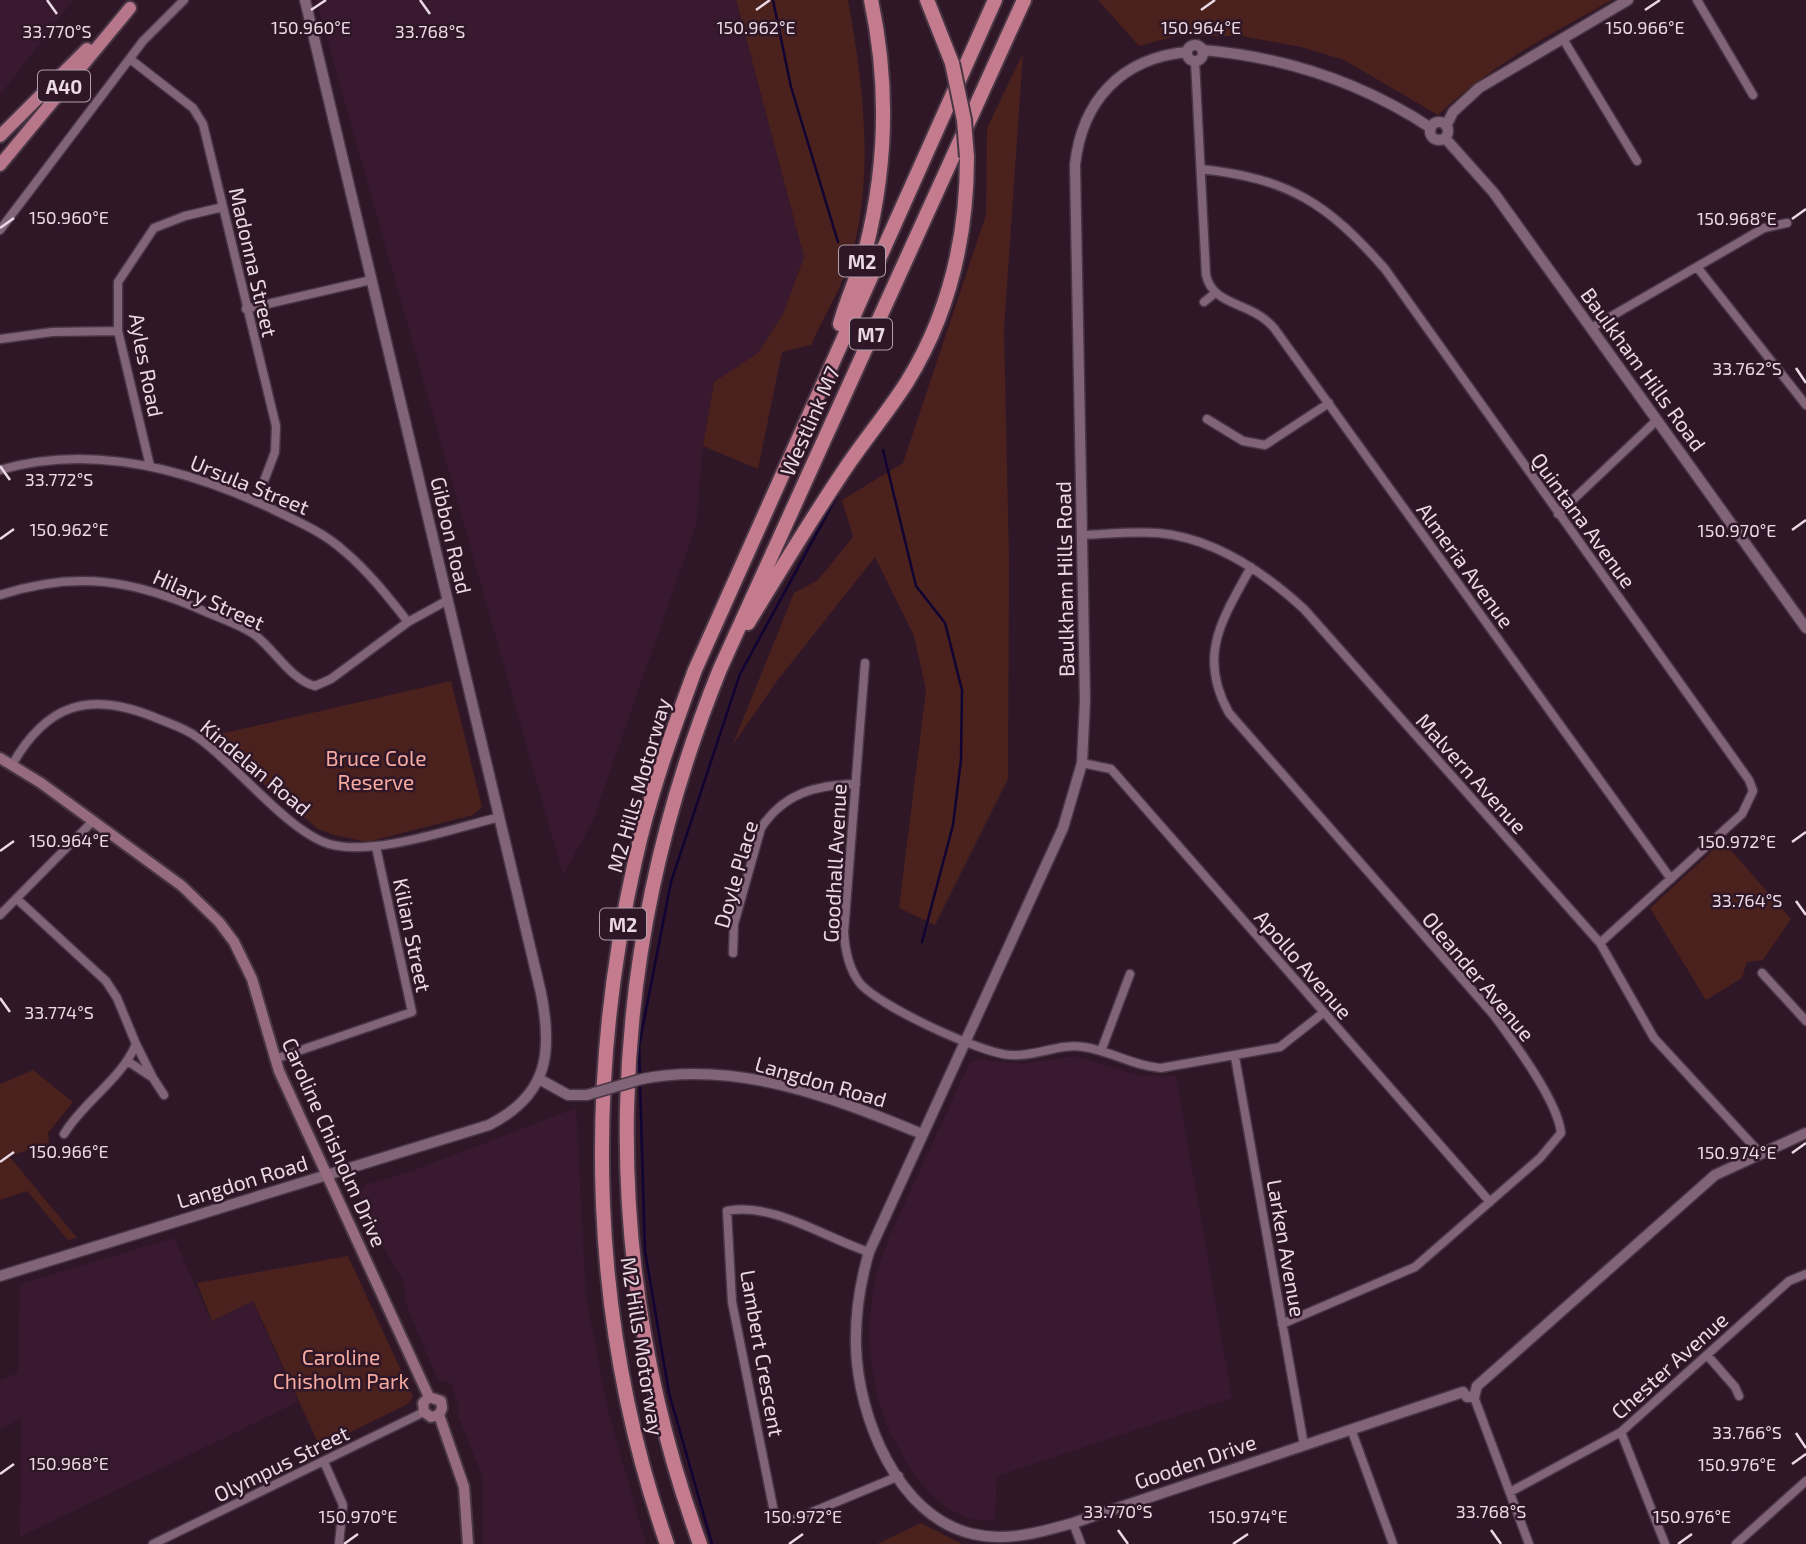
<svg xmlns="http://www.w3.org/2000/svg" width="1806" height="1544" viewBox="0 0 1806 1544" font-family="'Exo 2',sans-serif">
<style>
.built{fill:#381930}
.green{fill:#4a211d}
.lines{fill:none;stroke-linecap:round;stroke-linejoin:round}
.stream{stroke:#110332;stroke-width:2.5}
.minor-casing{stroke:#493644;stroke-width:11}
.tertiary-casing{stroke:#493644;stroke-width:13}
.secondary-casing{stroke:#493644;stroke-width:14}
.trunk-casing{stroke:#493644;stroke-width:16}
.motorway-casing{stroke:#493644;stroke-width:18}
.minor{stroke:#826479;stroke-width:8}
.tertiary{stroke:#826479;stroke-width:10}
.secondary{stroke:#966b7f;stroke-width:10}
.trunk{stroke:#b7768a;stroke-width:12}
.motorway{stroke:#c47b8e;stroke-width:14}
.tertiary-bridge-casing{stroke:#493644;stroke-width:13;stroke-linecap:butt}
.motorway-bridge-casing{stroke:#493644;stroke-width:18;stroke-linecap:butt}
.tertiary-bridge{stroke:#826479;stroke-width:10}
.motorway-bridge{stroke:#c47b8e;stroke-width:14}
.ticks{fill:none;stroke:#ead9e4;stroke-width:2.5}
.labels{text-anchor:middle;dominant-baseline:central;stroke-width:5;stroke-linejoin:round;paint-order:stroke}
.shield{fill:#2f1728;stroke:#b29fac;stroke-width:2}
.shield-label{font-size:19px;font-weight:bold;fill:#ead9e4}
.street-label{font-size:21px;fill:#ead9e4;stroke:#2f1728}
.park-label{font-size:21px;fill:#f7aa9f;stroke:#2f1728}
.ticks-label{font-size:18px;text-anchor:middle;fill:#ead9e4;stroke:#2f1728;stroke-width:5;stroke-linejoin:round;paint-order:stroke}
</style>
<rect width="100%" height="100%" fill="#2f1728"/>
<path class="built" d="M0,0H73L0,95Z
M316,0H736L804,257L783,314L758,353L714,383L703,446L696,525L592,823L563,875Z
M1076,1056L1137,1075L1176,1076L1232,1398L997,1476L995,1521L972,1519L952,1511L930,1494L911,1470L890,1433L877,1397L871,1363L869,1325L875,1278L890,1235L970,1062L978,1059L1023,1064Z
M576,1108L586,1297L608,1411L646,1544H483L482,1475L457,1414L459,1407L451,1383L438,1381L407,1307L403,1279L379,1240L359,1195L365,1185L412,1171Z
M174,1238L211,1321L252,1301L298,1402L20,1537L21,1419L0,1429V1380L18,1373L20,1284Z"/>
<path class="green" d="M736,0H848C863,83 874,169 853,251C845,283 824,315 811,345L782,352L758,469L703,446L714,382L758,353L783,314L804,257Z
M1098,0H1612C1546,37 1494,63 1438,115L1344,60L1301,47L1241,36H1176L1139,46Z
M1023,53L1004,329L1009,559L1008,779L935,925L899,908L926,690L914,636L875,557L777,681L732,746L794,593L818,580L853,537L842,500L903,463L986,215L987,128Z
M451,681L482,807L473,815L367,842L334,835L318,829L207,737Z
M1723,841L1791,919L1763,960L1747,962L1742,978L1706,1000L1650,908Z
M33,1070L73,1102L48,1133L49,1143L9,1156L77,1238L68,1240L27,1191L0,1200V1084Z
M348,1256L413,1396L408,1404L320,1447L253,1301L212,1321L197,1283Z
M921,1523L962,1544H877Z"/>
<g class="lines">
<path class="stream" d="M773,0L791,87L838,242
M883,450L916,586L945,623L962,690L961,760L953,825L922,942
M640,1077L639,1046L671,882L740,674L837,496
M640,1084L645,1251L669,1393L712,1544"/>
<defs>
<path id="minor" d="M1697,0L1753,95
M1563,39L1637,161
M130,59L193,108L203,124L276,426L275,452L256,502
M1195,61L1206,275C1213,307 1251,301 1274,328L1671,879
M1201,169C1290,179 1327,203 1385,269L1749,780L1753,791L1742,814L1600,943
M0,230L143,41L184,0
M1697,267L1806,405
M1204,302L1215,293
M246,309L371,280
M1591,328L1764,228L1787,223
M0,339L52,332L118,331
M1207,419L1243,441L1265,445L1329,403
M150,466L118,331V282L154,228L185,216L223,207
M0,470C91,443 187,469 270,508C296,521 322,531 344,551C368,571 389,598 408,622
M1558,514L1657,420
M1083,535C1107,534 1134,531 1158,533C1214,538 1265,573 1304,609L1600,943L1654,1038L1760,1153
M1251,567C1222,620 1197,655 1229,713L1493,1014C1513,1041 1558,1101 1561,1133L1540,1158L1415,1267L1282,1324
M0,595C77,570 134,580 206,612C222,619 241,625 255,635C274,649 291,680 315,686L331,679L408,622L448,600
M865,663L844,932C845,950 848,967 859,982C876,1005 982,1054 1011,1055C1036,1057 1058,1043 1084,1047C1111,1051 1133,1066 1161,1068L1280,1047L1323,1013
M1082,763L1111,769L1490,1202
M12,765C47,703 90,691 154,717C168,723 185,728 197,737C235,763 287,831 329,844C373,857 454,828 500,817
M17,899L106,981L117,998L136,1044C121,1080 84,1101 64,1134
M0,915L93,821
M733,953L734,924L761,828C784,793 816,785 856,784
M1762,973L1806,1021
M136,1044L152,1076
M1101,1051L1130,974
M1235,1057L1304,1445
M275,1059L412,1012L376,847
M129,1062L153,1078L164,1095
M869,1252C825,1238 774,1202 727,1211L732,1302L774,1512L783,1520H793L899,1476
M1707,1355L1735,1387L1739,1396
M1474,1397L1529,1544
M1351,1429L1393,1544
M1621,1432L1665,1544
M324,1462L343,1505L339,1544
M1510,1492L1621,1432L1789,1281L1806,1274
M1073,1523L1081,1544
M153,1544L424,1412
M1736,1544L1806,1481"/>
<path id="tertiary" d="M1187 53a8 8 0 1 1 16 0a8 8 0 1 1-16 0Z
M1202,50C1286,57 1361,82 1431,128
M1187,52C1121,58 1082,101 1075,165L1085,700L1082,763L1063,828L869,1252C860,1283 855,1314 856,1347C858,1416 897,1517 973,1534C1007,1542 1041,1532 1073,1523L1463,1392
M1430 131a9 9 0 1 1 18 0a9 9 0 1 1-18 0Z
M1446,126L1453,112L1479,88L1628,0
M1445,138L1494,193L1806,628
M539,1079L568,1095H587
M642,1079C737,1060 835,1098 922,1134
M0,1276L489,1125C548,1095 553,1053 541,993L305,0
M1477,1386L1715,1175L1806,1133
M1463,1392L1467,1397H1474L1477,1386"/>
<path id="secondary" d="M0,758L41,783L182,886L219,922L234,942L252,979L279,1071L429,1397
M429,1397L423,1403L424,1412L431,1417L439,1415
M429,1397L441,1401L442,1408L439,1415
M439,1415L464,1487L468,1544"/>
<path id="trunk" d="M0,136L87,49
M0,165L130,8"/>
<path id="motorway" d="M927,0L952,63
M840,324C847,298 859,274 866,248C887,165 889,84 871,0
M748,623C780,571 811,519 845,469C865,439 888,412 907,382C949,314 967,236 967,157
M667,1544C590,1324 584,1088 635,861C649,796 672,733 695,670L995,0
M700,1544C595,1253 604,955 720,669L1024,0"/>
</defs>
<use href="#minor" class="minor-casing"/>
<use href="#tertiary" class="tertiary-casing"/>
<use href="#secondary" class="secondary-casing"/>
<use href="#trunk" class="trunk-casing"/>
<use href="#motorway" class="motorway-casing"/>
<use href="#minor" class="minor"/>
<use href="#tertiary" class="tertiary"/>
<use href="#secondary" class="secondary"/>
<use href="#trunk" class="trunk"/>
<use href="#motorway" class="motorway"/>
<defs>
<path id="tertiary-bridge" d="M587,1095L642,1079"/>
<path id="motorway-bridge" d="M952,63L964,120L967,157"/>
</defs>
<use href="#tertiary-bridge" class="tertiary-bridge-casing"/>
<use href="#motorway-bridge" class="motorway-bridge-casing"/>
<use href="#tertiary-bridge" class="tertiary-bridge"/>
<use href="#motorway-bridge" class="motorway-bridge"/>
</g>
<path class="ticks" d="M47,0L57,14M420,0L430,14M311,10L326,0M756,10L770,0M1201,10L1215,0M1645,10L1660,0M1792,219L1806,209M0,228L14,218M1796,368L1806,383M0,466L10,480M1792,530L1806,520M0,539L14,529M1792,842L1806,832M0,851L14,841M1796,901L1806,915M0,998L10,1012M1792,1153L1806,1143M0,1162L14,1152M1796,1433L1806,1448M1792,1464L1806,1454M0,1474L14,1464M1118,1530L1128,1544M1491,1530L1501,1544M344,1544L358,1534M789,1544L803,1534M1233,1544L1248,1534M1678,1544L1692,1534"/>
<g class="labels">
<g class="shield">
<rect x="38" y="70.5" width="52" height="31" rx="5"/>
<rect x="839" y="245.5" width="46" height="31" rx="5"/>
<rect x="850" y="318.5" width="42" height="31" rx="5"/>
<rect x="600" y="908.5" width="46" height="31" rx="5"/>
</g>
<g class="shield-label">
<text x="64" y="86">A40</text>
<text x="862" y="261">M2</text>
<text x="871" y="334">M7</text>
<text x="623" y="924">M2</text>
</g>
<g class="street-label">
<text transform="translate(254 262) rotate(77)">Madonna Street</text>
<text transform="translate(147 365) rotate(79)">Ayles Road</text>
<text transform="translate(1644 369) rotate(54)">Baulkham Hills Road</text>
<text transform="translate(809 421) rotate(-66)">Westlink M7</text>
<text transform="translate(250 484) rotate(22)">Ursula Street</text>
<text transform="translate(1584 520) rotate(54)">Quintana Avenue</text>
<text transform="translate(452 535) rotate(77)">Gibbon Road</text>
<text transform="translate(1466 565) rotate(54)">Almeria Avenue</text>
<text transform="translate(1064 579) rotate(-91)">Baulkham Hills Road</text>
<text transform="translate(209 599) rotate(24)">Hilary Street</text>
<text transform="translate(256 767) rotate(40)">Kindelan Road</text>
<text transform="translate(1472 773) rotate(48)">Malvern Avenue</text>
<text transform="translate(638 785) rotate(-74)">M2 Hills Motorway</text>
<text transform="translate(834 863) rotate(-87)">Goodhall Avenue</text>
<text transform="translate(735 874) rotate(-74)">Doyle Place</text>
<text transform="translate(413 935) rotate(78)">Kilian Street</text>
<text transform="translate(1304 964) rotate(49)">Apollo Avenue</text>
<text transform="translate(1479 976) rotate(50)">Oleander Avenue</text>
<text transform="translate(821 1081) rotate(16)">Langdon Road</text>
<text transform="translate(335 1142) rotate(66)">Caroline Chisholm Drive</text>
<text transform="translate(242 1181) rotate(-17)">Langdon Road</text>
<text transform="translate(1287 1248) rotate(80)">Larken Avenue</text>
<text transform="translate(643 1346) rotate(81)">M2 Hills Motorway</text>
<text transform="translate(763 1353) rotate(80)">Lambert Crescent</text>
<text transform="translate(1669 1365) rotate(-42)">Chester Avenue</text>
<text transform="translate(1195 1461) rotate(-19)">Gooden Drive</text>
<text transform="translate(281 1463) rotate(-26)">Olympus Street</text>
</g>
<g class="park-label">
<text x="376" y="757">Bruce Cole<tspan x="376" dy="24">Reserve</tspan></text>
<text x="341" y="1356">Caroline<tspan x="341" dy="24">Chisholm Park</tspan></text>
</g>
</g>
<g class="ticks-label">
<text x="311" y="34">150.960°E</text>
<text x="756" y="34">150.962°E</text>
<text x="1201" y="34">150.964°E</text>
<text x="1645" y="34">150.966°E</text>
<text x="57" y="38">33.770°S</text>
<text x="430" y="38">33.768°S</text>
<text x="69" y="224">150.960°E</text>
<text x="1737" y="225">150.968°E</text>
<text x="1747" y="375">33.762°S</text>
<text x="59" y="486">33.772°S</text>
<text x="69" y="536">150.962°E</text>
<text x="1737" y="537">150.970°E</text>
<text x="69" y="847">150.964°E</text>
<text x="1737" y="848">150.972°E</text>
<text x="1747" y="907">33.764°S</text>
<text x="59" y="1019">33.774°S</text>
<text x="69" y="1158">150.966°E</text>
<text x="1737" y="1159">150.974°E</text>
<text x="1747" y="1439">33.766°S</text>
<text x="69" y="1470">150.968°E</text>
<text x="1737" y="1471">150.976°E</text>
<text x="1118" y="1518">33.770°S</text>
<text x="1491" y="1518">33.768°S</text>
<text x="358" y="1523">150.970°E</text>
<text x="803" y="1523">150.972°E</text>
<text x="1248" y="1523">150.974°E</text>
<text x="1692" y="1523">150.976°E</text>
</g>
</svg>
